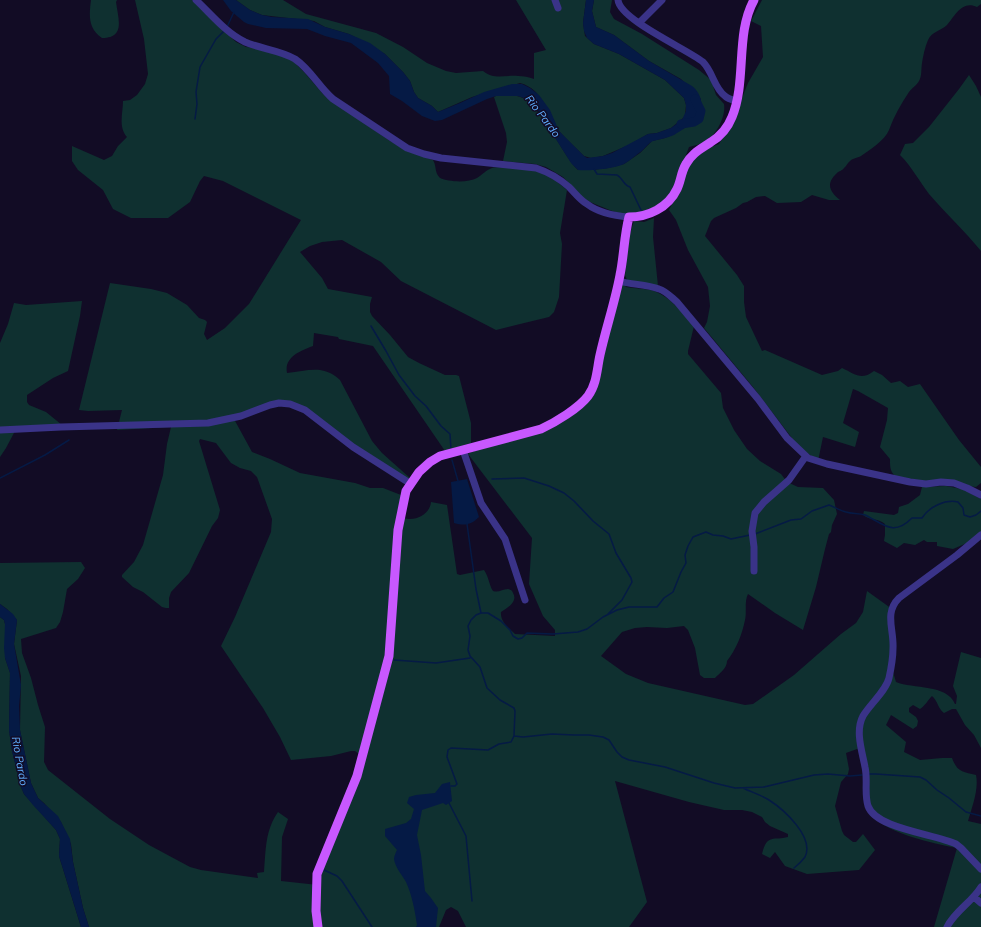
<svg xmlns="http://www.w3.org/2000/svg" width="981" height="927" viewBox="0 0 981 927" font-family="Mulish,sans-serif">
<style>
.green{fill:#0f3030}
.water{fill:#051a45}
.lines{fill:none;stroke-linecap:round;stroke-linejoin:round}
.stream{stroke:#051a45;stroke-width:1.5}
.river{stroke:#051a45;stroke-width:9}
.minor{stroke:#3a3388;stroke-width:7}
.major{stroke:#c858ff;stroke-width:9}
.labels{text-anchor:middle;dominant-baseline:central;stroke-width:3;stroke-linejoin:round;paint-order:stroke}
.water-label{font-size:11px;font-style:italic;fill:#5faeff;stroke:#120c25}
</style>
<rect width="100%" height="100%" fill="#120c25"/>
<path class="green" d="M91,0H117L116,2C118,18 126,38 102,38C88,28 89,16 91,0Z
M135,0H192L236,42L246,47L259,48L290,58L304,72L323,94L332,101L390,141L409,151L433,160C437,167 434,172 440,178C449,182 468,183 477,178C482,175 486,170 492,168C498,166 532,169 539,171C549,175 559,183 567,190L560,233L562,244L559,297L554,312L549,317L516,325L496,330L401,281L381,262L342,240L322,242L310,246L300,252L322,278L328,289L372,297L370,304V312L372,316L390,335L408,357L419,363L445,375H456L459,376L471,423V443L445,451L373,346L339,339L338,337L314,333L313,346C300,351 284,357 287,373C308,371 323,364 340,380L372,441L382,453L410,478L409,480L367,455L306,409L279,402L234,419L252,452L270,459L300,473L355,483L370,488H383L401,495L402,517C413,523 430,515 431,502L447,505L457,574L460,575L484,570C489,577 489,585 493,591C499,593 502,589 508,589C511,590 512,590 513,593C518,601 508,608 501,612C500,622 509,628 515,634L555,636V630L543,616L529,584L532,538L468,454L469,453L550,424L587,395L619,277L626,287C635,289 645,288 654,291C671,297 682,313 694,326L688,351V354L721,393L723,408L734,430L747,449L760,461L781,474L787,482L798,487L823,488L834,500L837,514L832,525L831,532L829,534L825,549L816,587L803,630L775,613L748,594C744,602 747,612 745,620C742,635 736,649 727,661C727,668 720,673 715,678H704L700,675L695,648L688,630L684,626L667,628L647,627L635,628L622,632L601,656L626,674L648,683L745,705L753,704L794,675L841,634L856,623L863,612L867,591L892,609L893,672L896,682C913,689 947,684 955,704H956L957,696L953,686L961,652L981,658V748L974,735L965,725L956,709H952L944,713C938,709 938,701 932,696C928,700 925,706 920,709L913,705L909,708V712L916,717L918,721L917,726L913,729L891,715L886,725L906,742L904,752L920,760L942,758H952C957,772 963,772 976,775C979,789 972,807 968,821L981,824V927H934L957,848C932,843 890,834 872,816L861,750L857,749L846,753L849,769L848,774L841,782L835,806L842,831L844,835L853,842H856L863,834L875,850L859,870L807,874L785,866L775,852L770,858L762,854C767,833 774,841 788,837V834L770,826L765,822L762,817L752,812L742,810H724L689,802L615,781L647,902L629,927H466L458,911L451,907L446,910L439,927H89L83,908L73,862L71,844L61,822L44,803L38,798L31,783L20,730L21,676L14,644L17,620L7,609L0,604V563L81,562L85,568L78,579L67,589L63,612L60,622L56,628L21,639L22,653L31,678L38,705L45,727L44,762L48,770L110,819L149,845L190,867L201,870L258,878L257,873L264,872C266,849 265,831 278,812L288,819L282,837L281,881L318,885L359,754L355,751H351L331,756L291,760L280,737L263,708L221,646L235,617L271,532L272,519L257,477L251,471L240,468L231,463L216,443L200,439L199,441L220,510L218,518L212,526L189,573L171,592L169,598V608H166L162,607L143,592L133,587L122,577V575L134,562L143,545L163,475L167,444L171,427L117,430L122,410L88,411L79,410L110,283L151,289L167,293L187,305L199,318L205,320L207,322L204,334L207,340L225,328L249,304L301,220L223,181L204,176L200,181L190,202L168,218H131L113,209L103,190L78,170L72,161V146L104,160L112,156L118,146L127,137C118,127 123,113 123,101L130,100L137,95L145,84L148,74L144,39Z
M236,0H283L306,14L376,33L403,47L427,63L446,71L456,73L483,71C494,80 504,75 518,76C523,76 529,77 534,79V53L546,50L516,0H586L583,23L585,36L594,44L619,54L665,80L684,98L686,105L685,116L682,119L671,128L657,133L648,134L629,145L603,156L591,158L584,156C576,148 567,140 560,132C546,115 544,89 520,83L472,97L438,112L432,106L418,98L414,92L410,81L403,72L385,54L357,38L349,34L325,27L314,21L262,15L250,10Z
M594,0H612L610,12L614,19L642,34L699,70L711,80L716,95L724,104C726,117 716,136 704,142C700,144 694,146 689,147L671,195L662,204L631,216L612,211L590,202L582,197L563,177L546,167L535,164L503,161L507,142L506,133L494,97L496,96C505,96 515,94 523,98C542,109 560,149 575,167L578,170H591L608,168L624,164L640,153L652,141L665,138L674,134L697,118L700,110L701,99L681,79L649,61L614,35L596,27L592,11Z
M762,0H981V4L977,7C962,0 955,16 947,25C941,31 932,31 928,40C925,47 923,56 922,63C921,69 922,76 919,81C917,85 912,88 909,92C901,104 894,116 889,130C885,140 870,150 861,156C857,158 853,158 850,161C847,163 847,166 844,168C842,171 839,171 837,173C825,184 830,192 840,200H829L812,195L801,202L777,203L765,196L756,197L747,202L743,203L736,208L714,218L711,221L705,236L737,275L744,286V302L746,317L762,351L765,350L822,375L838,371L842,368C855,374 861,381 874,371L882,375L891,383L900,381L908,387L920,384L959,440L981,467V483L976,487L898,478C890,473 890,468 890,459L880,447L887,420L888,408L858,391L853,389L843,423L859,432L855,447L823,437L818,461L798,446L753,387L704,328L707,322L710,306L708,287L688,250L676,220L669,210L676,196L686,167L706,149L719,144L732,123L748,83L763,57L761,26L751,21Z
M969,75L976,86L981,97V251C965,231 946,214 929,194C919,181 912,167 900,155L905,144L913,143L929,127L959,89Z
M654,218L653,237L658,286L627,280L625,275L630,233L634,221L644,222Z
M82,301L80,316L68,371L53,378L27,395V402L29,405L46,412L62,425L15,431L6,448L0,457V343L8,324L14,303L26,305Z
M946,486L962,489L981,499V537L953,549L937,546V542H927L924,540L915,545L904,543L897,548L884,541L885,535V524C879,518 870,521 863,515L864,511L894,515L898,513L899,507L908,504L920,495L922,487Z
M0,617L4,620L5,624V658L10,673L9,730L12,751L21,787L24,794L56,830L60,839L59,856L81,927H0Z"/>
<path class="water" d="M223,0H236L250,10L262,15L272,17L308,19L325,27L349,34L370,43L385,54L403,72L410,81L414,92L418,98L432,106L438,112L460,103L484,92L512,84H522L530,88L539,95L550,110L559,131L584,156L587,158L603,156L612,153L648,134L657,133L671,128L682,120L686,111V105L684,98L665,80L619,54L594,44L587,38L584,31L583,23L586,0H594L592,11L596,27L614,35L649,61L692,86C702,94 705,107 696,119C693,123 679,132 674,135C667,138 660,139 653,141C648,143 644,150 639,153C635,156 628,162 624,164C613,169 590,171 578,170L571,163L537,109L524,98L518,96H496L487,99L442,120L435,121L422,116L402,101L390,94L389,76L378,63L351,43L325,36L307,29L266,28L248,24L244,22L231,11Z
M467,479L479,517C471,525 465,526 454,523L451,482Z
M0,604L13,614L17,620L14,644L21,685L19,706L20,730L31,783L38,798L58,816L70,839L73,862L83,908L89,927H81L59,856L60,839L56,830L33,805L24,794L21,787L12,751L9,730L10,673L5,658L4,648L5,624L4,620L0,617Z
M450,782L452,801L446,805L443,803L422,810L417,835L421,855L425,891L431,898L438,908L436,927H416L417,925C415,911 412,895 406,882C402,875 395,867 394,859C394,856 396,852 397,850L385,836V829L406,823L411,819L414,809L407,803L409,797L416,795L435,793L442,784Z"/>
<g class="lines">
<path class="stream" d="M227,27L234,12
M195,119L197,104L196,92L200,67L216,39L224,31
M594,169L597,174L617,175C623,178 623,185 630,187L641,210
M371,326L386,351L399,375L415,396L426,406L441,426L450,434L451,449
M452,460L458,481
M0,478L45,455L69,440
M492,479L524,478L549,486L564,493L574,501L593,521L609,534L616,553L631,578L632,582L622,600L608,614
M467,524L476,589L481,613
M755,534L791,520L801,519L812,511L829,505C835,507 840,511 846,512C852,514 858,513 865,515C884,524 893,537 912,518H922C929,507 945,499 958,502L963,508L964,515L970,517L976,515L981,511
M394,660L436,663L470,658
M514,736L523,737L552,734L574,735H589L603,737L609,740L617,752L622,757L629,760L665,767L714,783L735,788L764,787L814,775L828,774L850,776L862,775
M869,774H876L920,777L926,780L937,790L949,798L966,812L981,816
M451,786H455L457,784L447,757L448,750L451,748L488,750L499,744L511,742L514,736L515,711L514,708L500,700L487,688L480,667L470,656L468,650L470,636L468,626L471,620L476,615L481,613H488L501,621L510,630L513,636L518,639L522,638L527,633L553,634L578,632L587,629L603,617L617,610L629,607H657L664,598L673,592L681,572L686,563L685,555L688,546L693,537L706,532L713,535L723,536L731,539L750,535
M743,788C751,792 761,795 769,800C783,809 815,837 805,857C802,861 798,865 794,868
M449,803L466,836L472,901
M324,870L337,876L342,881L372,927"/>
<path class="river" d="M681,124L694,122L699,119L701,111L695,99"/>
<path class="minor" d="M196,0C211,14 226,33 245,42C261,49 280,50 295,59C311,70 319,87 333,99L407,148L424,154L441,158L536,168C548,172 560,179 569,187C575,193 580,200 587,204C599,213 615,216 629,217
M555,0L558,8
M618,0C620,20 687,49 703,62C713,72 714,88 725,96C728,99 733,100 737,101
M639,23L662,0
M619,281C632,285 646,284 659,289C666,291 671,297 677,302L758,399L787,438L808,458L827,464L910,482L926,484L941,482L954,483L967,488L981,495
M0,430L61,427L208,423L241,416L270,405L279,403L290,404L305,410L353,447L411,484
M463,450L481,503L505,539L525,600
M981,535L957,555L899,598C884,613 894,629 893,648C893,657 891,669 889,678C886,691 870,704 863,716C855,731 862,751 865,767C868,780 864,793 868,806C876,829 935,834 956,844L961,848L981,869
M754,571V547L752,531L755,513L764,502L789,480L806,456
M974,897L981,903
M947,927C955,911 972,902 981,887"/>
<path class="major" d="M318,927L316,911L317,874L357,776L389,656L398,530L406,491L419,472L430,462L440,456L541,429C556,422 579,408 588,396C597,384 597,368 600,355C606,328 615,302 620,275C624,256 624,236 629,217C648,217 668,208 677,189C681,181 681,172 686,164C692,153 701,149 711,142C721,136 728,127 732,117C747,81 735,34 754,0"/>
</g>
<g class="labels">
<g class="water-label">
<text transform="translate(543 116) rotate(53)">Rio Pardo</text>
<text transform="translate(20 761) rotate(80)">Rio Pardo</text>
</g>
</g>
</svg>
